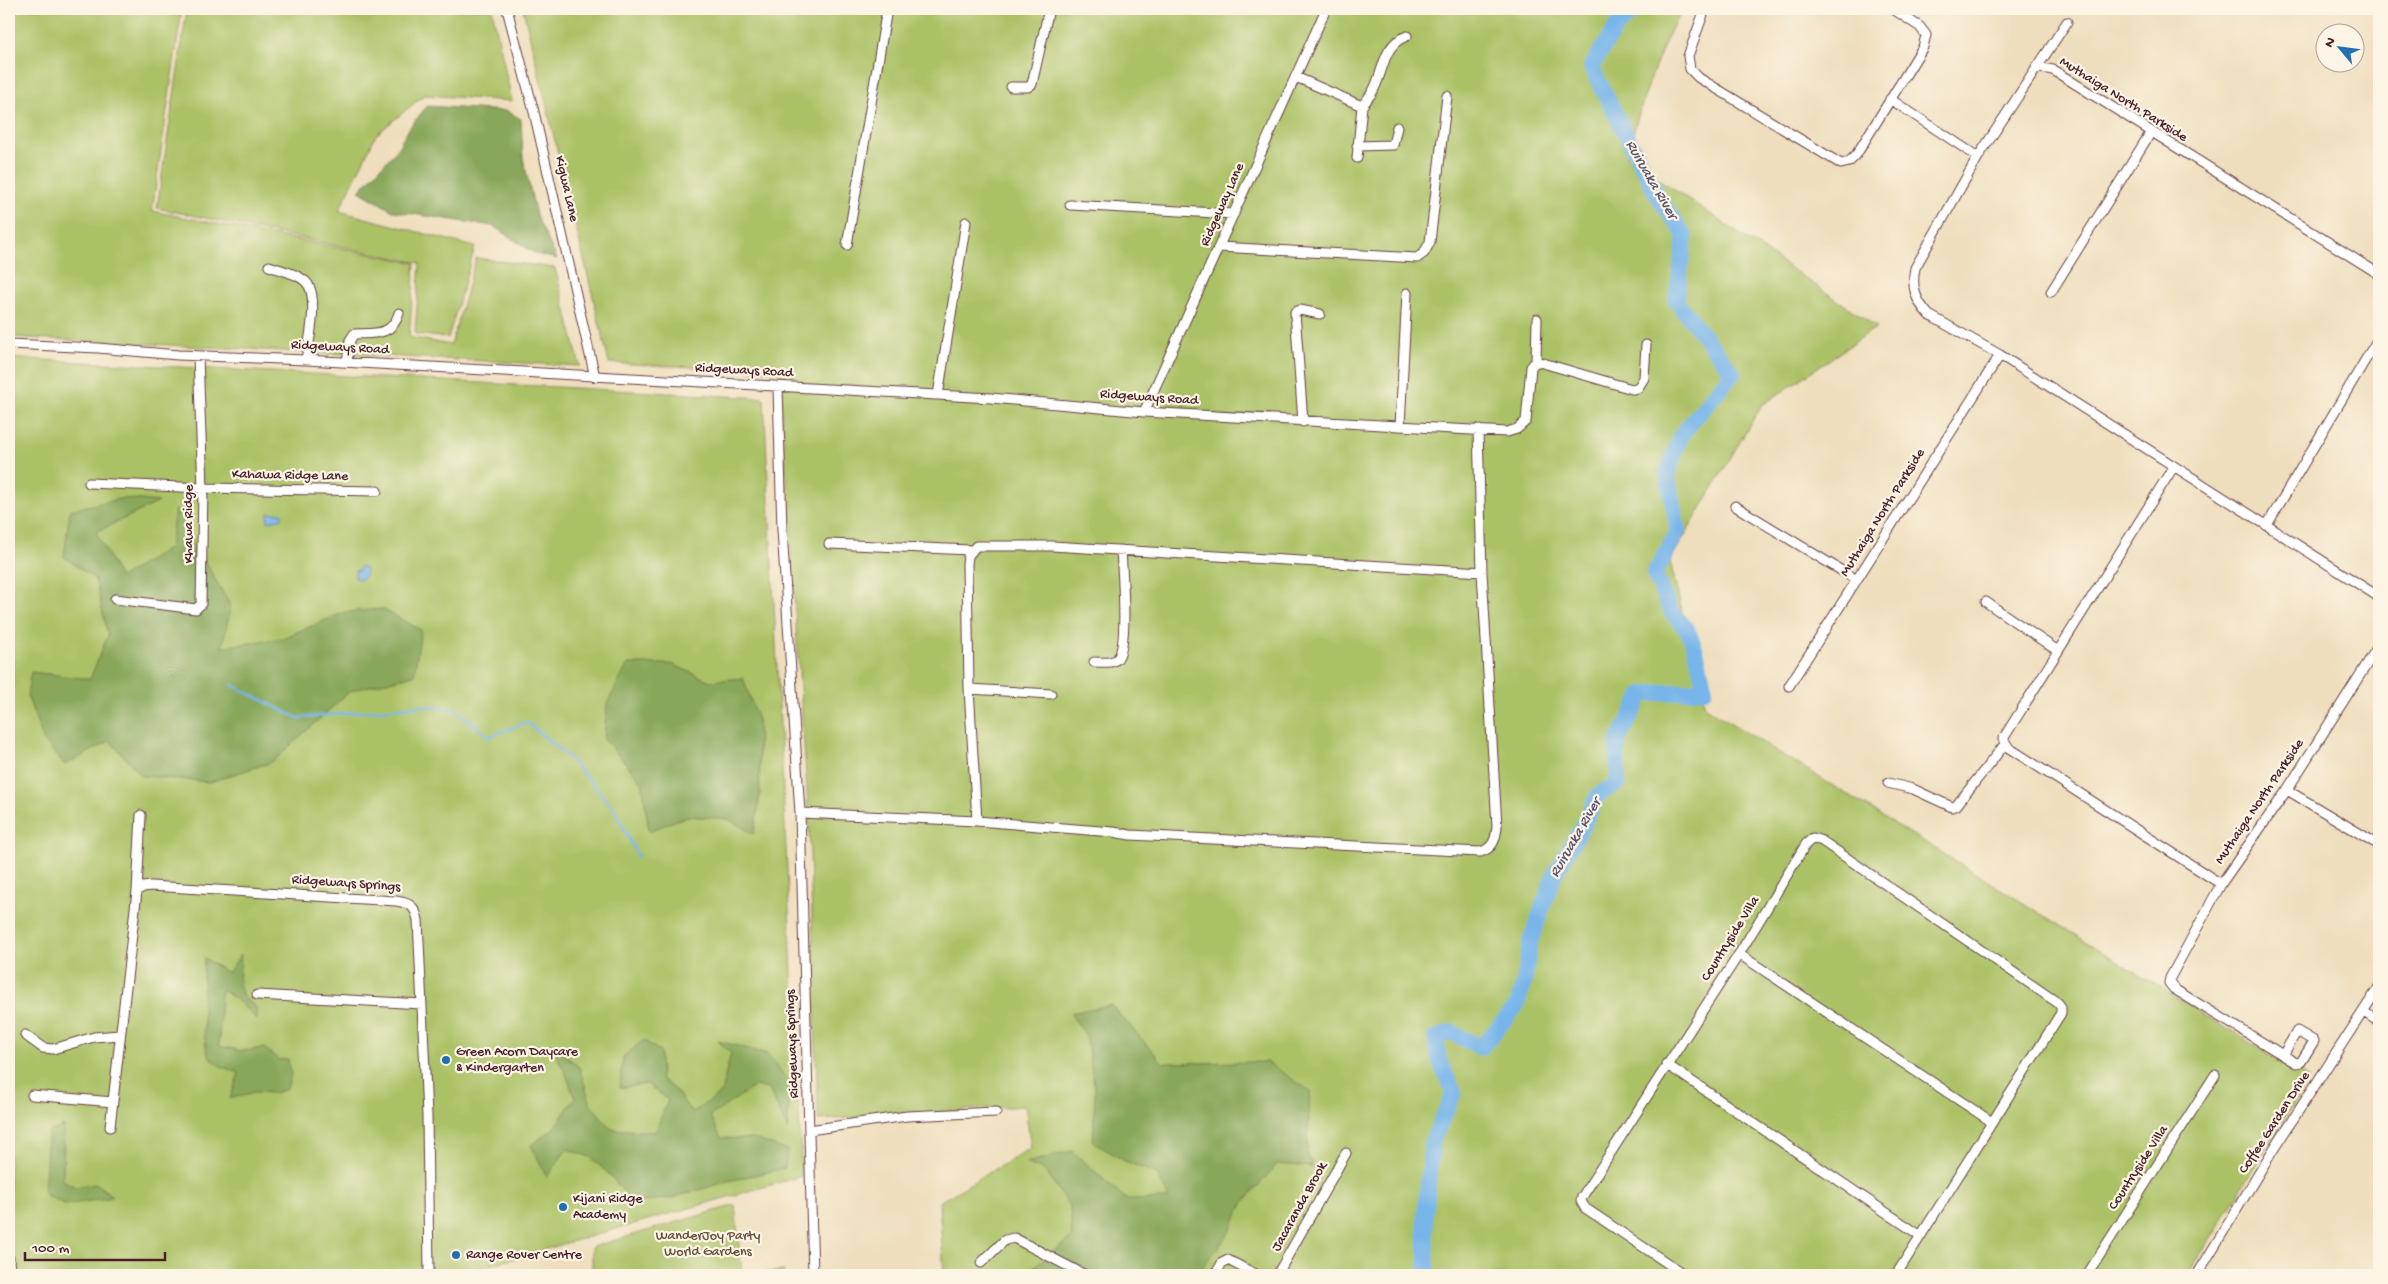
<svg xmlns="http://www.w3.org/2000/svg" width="2388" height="1284" viewBox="0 0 2388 1284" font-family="'Gochi Hand',sans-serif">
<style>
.green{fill:#abc165;stroke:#7a7048}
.forest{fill:#88a75a;stroke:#696342}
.water{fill:#77b5ea;stroke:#606a8a}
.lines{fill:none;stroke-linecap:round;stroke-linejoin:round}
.stream{stroke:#77b5ea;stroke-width:2.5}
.river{stroke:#77b5ea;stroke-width:16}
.street-casing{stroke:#633c41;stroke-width:11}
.street{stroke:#fff;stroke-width:9}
.poi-dot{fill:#1f6fb2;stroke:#fcf5e5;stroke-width:2}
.labels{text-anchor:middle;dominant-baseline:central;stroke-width:4.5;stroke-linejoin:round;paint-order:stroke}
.street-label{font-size:14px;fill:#4a1f2b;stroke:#fcf5e5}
.poi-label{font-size:14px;fill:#4a1f2b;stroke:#fcf5e5;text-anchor:start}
.park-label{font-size:14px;fill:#67503c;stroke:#fcf5e5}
.water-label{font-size:15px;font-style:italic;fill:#5a546e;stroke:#fcf5e5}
</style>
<rect width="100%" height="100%" fill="#fcf5e5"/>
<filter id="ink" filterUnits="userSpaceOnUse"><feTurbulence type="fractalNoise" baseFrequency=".02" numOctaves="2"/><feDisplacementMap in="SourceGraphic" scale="10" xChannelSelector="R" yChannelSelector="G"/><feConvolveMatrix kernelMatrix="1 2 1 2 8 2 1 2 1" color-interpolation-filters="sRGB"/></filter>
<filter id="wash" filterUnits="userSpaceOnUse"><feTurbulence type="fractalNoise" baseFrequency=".0096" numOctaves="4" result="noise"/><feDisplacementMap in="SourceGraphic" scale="20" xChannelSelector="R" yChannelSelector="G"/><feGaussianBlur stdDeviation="1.12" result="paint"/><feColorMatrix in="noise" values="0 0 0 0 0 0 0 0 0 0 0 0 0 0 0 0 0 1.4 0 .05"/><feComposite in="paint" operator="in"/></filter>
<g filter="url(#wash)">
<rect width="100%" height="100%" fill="#efdebd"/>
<path class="green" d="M9,9H182L152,211L415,263L409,337L451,345L476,258L555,268L580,366L9,337Z
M187,9H492L512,101L424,95L376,135L339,211L475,247L448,338L415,334L420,263L157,208Z
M523,9H1682C1656,55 1641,106 1626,157L1877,327L1761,406L1670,561L1705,707L2309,1079L2188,1275H944L939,1202L1031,1148L1025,1106L818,1120L809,821L779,371L609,363Z
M9,358L764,398L802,1176L455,1275H9Z
M735,1205L742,1274L784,1271V1275H592V1247Z"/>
<path class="forest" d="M427,106L507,111L521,119L523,158L536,215L557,259L536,254L493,226L393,211L359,191L396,151L410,127Z
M123,498L159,502L96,532L120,578L170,548L175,509L231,607L222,647L283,638L345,612L382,609L421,630L414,675L350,691L272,762L210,782L142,776L110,741L65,765L44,741L27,695L31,672L90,679L108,635L95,579L64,557L70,510Z
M628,664H672L710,681L743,678L758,720L760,795L754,834L728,819L687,816L649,831L642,782L604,739L607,704Z
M241,954L239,983L243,997L256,1007L257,1020L235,998L221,990L219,1046L243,1051L264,1048L279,1060L288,1059L291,1074L287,1089L274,1093L254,1092L230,1099L239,1073C229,1069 215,1066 209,1056C201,1042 203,976 204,958L228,973Z
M1111,1005L1163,1063L1267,1062L1310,1091L1307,1152L1313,1167L1277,1164L1244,1202L1226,1238L1205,1263L1199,1275H1039L1032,1268L1072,1237L1070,1207L1045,1171L1026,1163L1072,1151L1127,1200L1169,1199L1157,1174L1125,1161L1093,1142L1095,1090L1086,1035L1070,1013Z
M644,1040L660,1052L661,1079L675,1090L692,1113L721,1093L731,1053L718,1041L768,1054L790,1083L788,1130L769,1089L755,1086L710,1116L721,1138L754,1139L787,1150L785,1168L728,1181L672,1198L633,1203L610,1175L590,1157L567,1149L547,1177L531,1145L553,1129L575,1098L566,1074L549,1042L579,1067L591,1105L611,1129L655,1132L668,1100L647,1084L620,1088L623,1057Z
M64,1126L63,1180L75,1187L97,1184L113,1197L66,1205L44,1194L48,1132Z"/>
<path class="water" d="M268,513H282V518L268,522Z
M361,566L366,569L365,575L361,580L355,578V570L358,571Z"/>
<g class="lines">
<path class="stream" d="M232,685L298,718L420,706L455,709L489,737L527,722L570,759L613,807L638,857"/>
<path class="river" d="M1427,1275L1425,1215L1432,1142L1454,1092L1440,1063L1435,1038L1452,1032L1481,1048L1517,1005L1524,982L1530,942L1554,875L1582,827L1598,795L1618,783L1617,743L1642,694L1705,690L1696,651L1687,629L1672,613L1654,574L1678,531L1667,474L1681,435L1733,373L1676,301L1685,236L1658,197L1591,67L1616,27L1636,9"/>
</g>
</g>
<g filter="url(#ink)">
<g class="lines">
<defs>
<path id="street" d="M507,9L534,112L595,377
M1705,9L1688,56L1690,69L1699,78L1841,164L1849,162L1856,155L1923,47L1926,35L1920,27L1893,9
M2067,22L1978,157L1915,268C1911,288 1916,301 1929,315L2000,355L2379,597
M2036,67L2053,70L2379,274
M1296,77L1362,106L1357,158
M1011,87H1028L1032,84L1049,9
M1890,99L1978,157
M1362,106C1366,101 1371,95 1374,89C1384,70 1383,44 1407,36
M1357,146L1393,145L1397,127
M1070,205L1234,214
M847,245L887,9
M1219,247L1417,258L1424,253L1430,242L1447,96
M269,266C280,270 296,273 305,281C320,293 309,342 306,360
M2051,292L2151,132
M9,344L98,348L178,355L306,360L991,398L1144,412L1507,432L1517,429L1526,421L1531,367L1536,361L1632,389L1638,388L1644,378L1646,345
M1536,361L1537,319
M347,362L350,340L354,334C373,333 392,337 399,313
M778,387L782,530L800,813L977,821L1113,832L1130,835L1480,852C1493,849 1496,839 1497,826L1482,572L1478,429
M938,395L966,222
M1144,412L1326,9
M1303,422L1295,312L1300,310L1320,314
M1400,426L1407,293
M2174,466L2003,739L2009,748L2221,884
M89,483L203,488L377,491
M1735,506L1857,580
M2267,525L2379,337
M829,544L971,550
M115,599L196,609L201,604L203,488L198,356
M1986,602L2058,651
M1094,662C1101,662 1111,664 1117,659C1129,647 1122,570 1121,550
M1789,686L2000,355
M969,689L1051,694
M1888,783L1913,789L1952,807L1956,806L2005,744
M2287,790L2379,845
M800,813L813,1275
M977,821L969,689L967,564L968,556L976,546H1052L1482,572
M137,891L143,887L151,886L396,901C410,903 415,906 418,920L427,1115L429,1275
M1739,954L1992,1122
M257,995L422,1004
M2364,1012L2379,1022
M25,1035L43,1048L53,1049L94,1037L120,1035
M2283,1055L2297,1031L2314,1041L2301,1062L2296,1063L2174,989L2169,983L2170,978L2221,884L2287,790L2379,645
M1666,1064L1921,1236
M32,1095L113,1102
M110,1127L137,891L141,815
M809,1130L907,1116L996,1112
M9,1258L10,1274
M981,1263L1005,1240L1014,1238L1085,1275
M1215,1275L1222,1263L1228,1260L1257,1275
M1277,1275L1346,1153
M1685,1275L1585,1208L1581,1201L1582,1197L1739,954L1806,844L1813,838L1822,841L2058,1003L2061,1007V1013L1896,1275
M2087,1275L2215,1075
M2197,1275L2273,1150L2379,987"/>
</defs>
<use href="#street" class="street-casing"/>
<use href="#street" class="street"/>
</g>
</g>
<g class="poi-dot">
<circle cx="446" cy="1060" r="5"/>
<circle cx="563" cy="1207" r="5"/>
<circle cx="456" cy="1255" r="5"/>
</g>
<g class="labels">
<g class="street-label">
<text transform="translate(2123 100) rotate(32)">Muthaiga North Parkside</text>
<text transform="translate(566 189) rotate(77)">Kigwa Lane</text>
<text transform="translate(1223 205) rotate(-66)">Ridgeway Lane</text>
<text transform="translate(340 348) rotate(3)">Ridgeways Road</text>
<text transform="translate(744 371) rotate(3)">Ridgeways Road</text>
<text transform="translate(1149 398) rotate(4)">Ridgeways Road</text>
<text transform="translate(290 476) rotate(1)">Kahawa Ridge Lane</text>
<text transform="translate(1883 513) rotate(-58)">Muthaiga North Parkside</text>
<text transform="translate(189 524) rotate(-90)">Khawa Ridge</text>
<text transform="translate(2260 802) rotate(-56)">Muthaiga North Parkside</text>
<text transform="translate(346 884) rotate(4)">Ridgeways Springs</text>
<text transform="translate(1731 939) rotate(-58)">Countryside Villa</text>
<text transform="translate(793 1044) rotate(-92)">Ridgeways Springs</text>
<text transform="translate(2275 1123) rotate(-57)">Coffee Garden Drive</text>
<text transform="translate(2139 1168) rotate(-57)">Countryside Villa</text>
<text transform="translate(1300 1207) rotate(-61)">Jacaranda Brook</text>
</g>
<g class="poi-label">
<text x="456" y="1052">Green Acorn Daycare<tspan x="456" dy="16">&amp; Kindergarten</tspan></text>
<text x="573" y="1199">Kijani Ridge<tspan x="573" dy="16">Academy</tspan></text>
<text x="466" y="1255">Range Rover Centre</text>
</g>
<g class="park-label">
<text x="708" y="1236">WanderJoy Party<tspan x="708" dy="16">World Gardens</tspan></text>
</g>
<g class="water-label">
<text transform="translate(1651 180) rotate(60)">Ruiruaka River</text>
<text transform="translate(1576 838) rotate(-60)">Ruiruaka River</text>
</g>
</g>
<rect width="2388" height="1284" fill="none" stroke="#fcf5e5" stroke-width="30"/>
<g transform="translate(2340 48) rotate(299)"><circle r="24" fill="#fcf5e5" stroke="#b59f9b"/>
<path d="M0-4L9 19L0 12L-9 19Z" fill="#1f6fb2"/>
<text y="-8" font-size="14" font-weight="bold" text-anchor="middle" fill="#4a1f2b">N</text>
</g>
<path d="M25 1252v8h140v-8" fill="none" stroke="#4a1f2b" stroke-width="2.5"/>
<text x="32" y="1252" font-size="15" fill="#4a1f2b" stroke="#fcf5e5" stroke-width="4" paint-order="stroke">100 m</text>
</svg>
